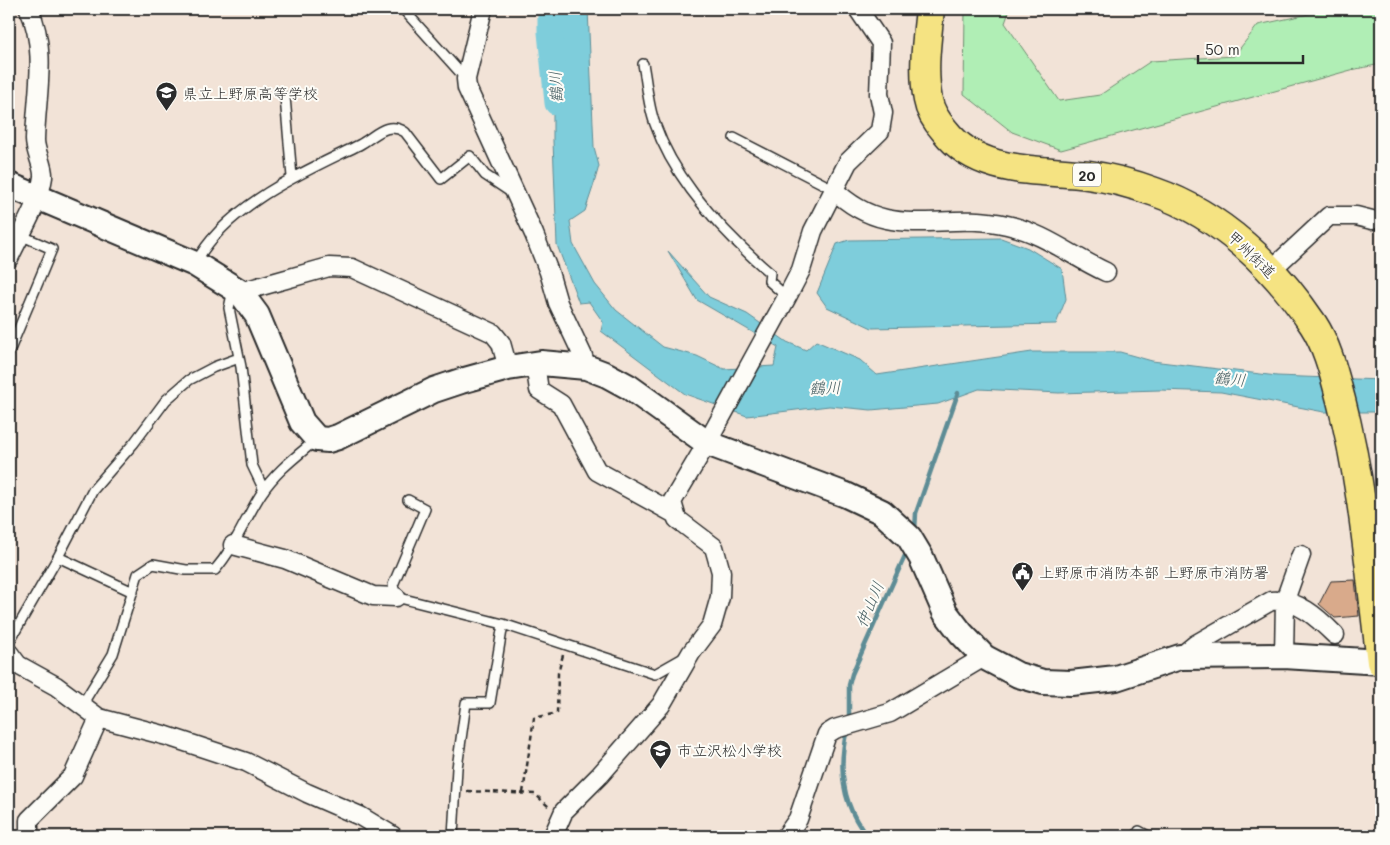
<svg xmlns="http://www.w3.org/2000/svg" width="1390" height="845" viewBox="0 0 1390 845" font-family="Mali,'Klee One',sans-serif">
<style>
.green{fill:#b0eeb5;stroke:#6e8c70}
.water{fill:#7ecddb;stroke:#5d8c95}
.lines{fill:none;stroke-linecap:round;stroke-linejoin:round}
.stream{stroke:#5d8c95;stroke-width:4.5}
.river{stroke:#7ecddb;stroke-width:25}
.building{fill:#d9aa8b;stroke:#2b2b2b}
.lane-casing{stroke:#2b2b2b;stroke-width:12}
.street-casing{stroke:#2b2b2b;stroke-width:21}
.secondary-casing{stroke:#2b2b2b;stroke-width:28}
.highway-casing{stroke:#2b2b2b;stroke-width:31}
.path{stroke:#2b2b2b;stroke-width:2.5;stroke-dasharray:5 4;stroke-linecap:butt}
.lane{stroke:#fdfcf7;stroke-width:9}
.street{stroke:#fdfcf7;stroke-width:18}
.secondary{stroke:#fdfcf7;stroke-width:24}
.highway{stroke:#f5e382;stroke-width:28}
.labels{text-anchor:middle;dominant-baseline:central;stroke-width:4;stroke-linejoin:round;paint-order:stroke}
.shield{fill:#fdfcf7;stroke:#6a6a68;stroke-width:1}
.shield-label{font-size:14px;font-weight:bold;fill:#2b2b2b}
.poi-label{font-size:15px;fill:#2b2b2b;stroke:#fdfcf7;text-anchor:start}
.street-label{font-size:15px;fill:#2b2b2b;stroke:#fdfcf7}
.water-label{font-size:16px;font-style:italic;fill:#445c60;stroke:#fdfcf7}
</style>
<rect width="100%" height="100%" fill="#f2e3d7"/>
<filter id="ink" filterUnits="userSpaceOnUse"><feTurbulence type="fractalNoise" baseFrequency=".02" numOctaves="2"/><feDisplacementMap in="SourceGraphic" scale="10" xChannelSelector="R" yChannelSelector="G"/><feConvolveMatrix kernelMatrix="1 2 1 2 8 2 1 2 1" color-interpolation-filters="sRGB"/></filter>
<g filter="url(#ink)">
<path class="green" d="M965,9H1010L1005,23L1059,101L1100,95L1151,61L1234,56L1258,25L1332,9H1381V64L1351,70L1061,150L1012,132L964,94Z"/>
<path class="water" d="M553,9H588L594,147L599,166L593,187L585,211L570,221L573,244L595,284L616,310L663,347L697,356L724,369L774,366L778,347L697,300L668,251L709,297L747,314L787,342L806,350L816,341L860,360L877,375L1032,352H1120L1152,361L1277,376L1381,380V412H1324L1221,392L1160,390L1059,393L979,389L938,404L871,410L829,406L747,416L685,394L601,331L603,322L589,302L579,303L557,245L553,141Z
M1001,238L1028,248L1062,269L1066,299L1056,324L872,328L827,307L817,293L837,244L849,240Z"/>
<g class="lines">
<path class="stream" d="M915,531L916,513L958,393
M849,722V685L852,674L908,549
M847,729C838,767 842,805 867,836
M9,834H25
M33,834L110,836"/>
<path class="river" d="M550,9V32L557,103"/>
</g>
<path class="building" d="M1355,580L1359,616L1335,618L1319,604L1331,581Z"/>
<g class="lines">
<defs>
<path id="lane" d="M403,9L466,79
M643,64C647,84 648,106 655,124C675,181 725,234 770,273L769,281L787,297
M285,97L292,177
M734,138L833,189
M195,264C226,205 302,173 359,145C375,137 386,120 405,132L441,179L470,156L485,175L512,193
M233,290L229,308L241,367L252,465L264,490
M9,352L52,249L20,235
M408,500L425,509L393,585L396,597L503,624L655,674L685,657
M58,557L133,592
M9,642L58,557L93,490L134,443L166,400L189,380L214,367L239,358
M82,705L113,654L138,574L153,564L186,570H215C235,547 245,519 261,494C276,471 297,456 317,439
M1139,831L1148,836
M453,836L457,768L466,703H490L503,624"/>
<path id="street" d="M483,9L466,79L467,88L534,234L549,272L558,303L583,356L586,367
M833,189C889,244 941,210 1007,225C1044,233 1073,257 1106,272
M9,258C21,232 39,205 43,177C44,166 35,152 35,140C36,95 48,51 29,9
M1271,270L1329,216H1356L1372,220
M240,292L329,267L352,268L493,333L501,343L508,368
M535,364L539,390L561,404L597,471L675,514
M233,545L285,559L373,596L396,597
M9,653L18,665L56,686L99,718L167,736L246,762L307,793L360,816L393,836
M1284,656L1285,600L1301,555
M1180,657L1196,644L1271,601C1298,599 1317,617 1335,635
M29,836V820L73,776L99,718
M553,836L564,811L600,775L661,705L691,653L712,625L720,597L721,572L714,547L677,519L672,502L707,443L787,297L801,270L813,231L848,162L880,131L883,113L879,94L881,43L858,9
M786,836L798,819L827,734L835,729L890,713L984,657"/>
<path id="secondary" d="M9,185L195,264L240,292L257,315L302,422L317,439L328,440L338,437L434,390L461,381L508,368L541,363L586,367L607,375L629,387L707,443L846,495L882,512L909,537L921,557L945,612L961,633L984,657L1018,675L1043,682L1071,683L1116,678L1180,657L1284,656L1381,662"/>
<path id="highway" d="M930,9C927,39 922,70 928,100C930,112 937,122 945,131C979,175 1038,169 1088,175C1111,178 1133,184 1155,192C1221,215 1274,266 1313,324C1328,347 1334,374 1341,400C1363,485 1370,575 1381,662"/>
</defs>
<use href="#lane" class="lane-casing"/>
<use href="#street" class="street-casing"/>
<use href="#secondary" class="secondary-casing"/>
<use href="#highway" class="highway-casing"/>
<path class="path" d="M467,791L535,794L549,807
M523,793L534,718L557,713L558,673L563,655"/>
<use href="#lane" class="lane"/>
<use href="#street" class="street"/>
<use href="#secondary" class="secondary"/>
<use href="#highway" class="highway"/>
</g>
</g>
<defs>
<symbol id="school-pin" viewBox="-11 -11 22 30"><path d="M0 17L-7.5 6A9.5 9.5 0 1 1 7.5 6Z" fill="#2b2b2b" stroke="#fdfcf7"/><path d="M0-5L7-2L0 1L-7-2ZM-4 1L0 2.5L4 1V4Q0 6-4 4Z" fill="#fff"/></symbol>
<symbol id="civic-pin" viewBox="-11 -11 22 30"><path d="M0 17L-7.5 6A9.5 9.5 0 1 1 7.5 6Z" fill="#2b2b2b" stroke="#fdfcf7"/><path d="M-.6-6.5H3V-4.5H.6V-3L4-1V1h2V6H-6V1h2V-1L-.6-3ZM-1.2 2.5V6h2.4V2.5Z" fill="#fff"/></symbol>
</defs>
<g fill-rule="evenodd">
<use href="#school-pin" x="154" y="80" width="25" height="34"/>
<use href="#civic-pin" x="1010" y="560" width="25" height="34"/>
<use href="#school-pin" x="648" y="738" width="25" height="34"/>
</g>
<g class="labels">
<rect class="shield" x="1073" y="163.5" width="28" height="23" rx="4"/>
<g class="shield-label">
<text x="1087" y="175">20</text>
</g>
<g class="poi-label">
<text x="183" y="93">県立上野原高等学校</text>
<text x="1039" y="572">上野原市消防本部 上野原市消防署</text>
<text x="677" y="750">市立沢松小学校</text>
</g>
<g class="street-label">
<text transform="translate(1252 254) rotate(44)">甲州街道</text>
</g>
<g class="water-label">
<text transform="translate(555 87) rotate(-94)">鶴川</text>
<text transform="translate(1230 378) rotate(5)">鶴川</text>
<text transform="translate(825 387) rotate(-2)">鶴川</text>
<text transform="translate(869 604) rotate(-67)">仲山川</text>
</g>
</g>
<rect width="1390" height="845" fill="none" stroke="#fdfcf7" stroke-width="30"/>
<rect x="15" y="15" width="1360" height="815" fill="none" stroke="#2b2b2b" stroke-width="2" filter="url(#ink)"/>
<path d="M1198 55v8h105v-8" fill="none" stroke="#2b2b2b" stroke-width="2.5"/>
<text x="1205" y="55" font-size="15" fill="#2b2b2b" stroke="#fdfcf7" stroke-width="4" paint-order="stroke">50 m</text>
</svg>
